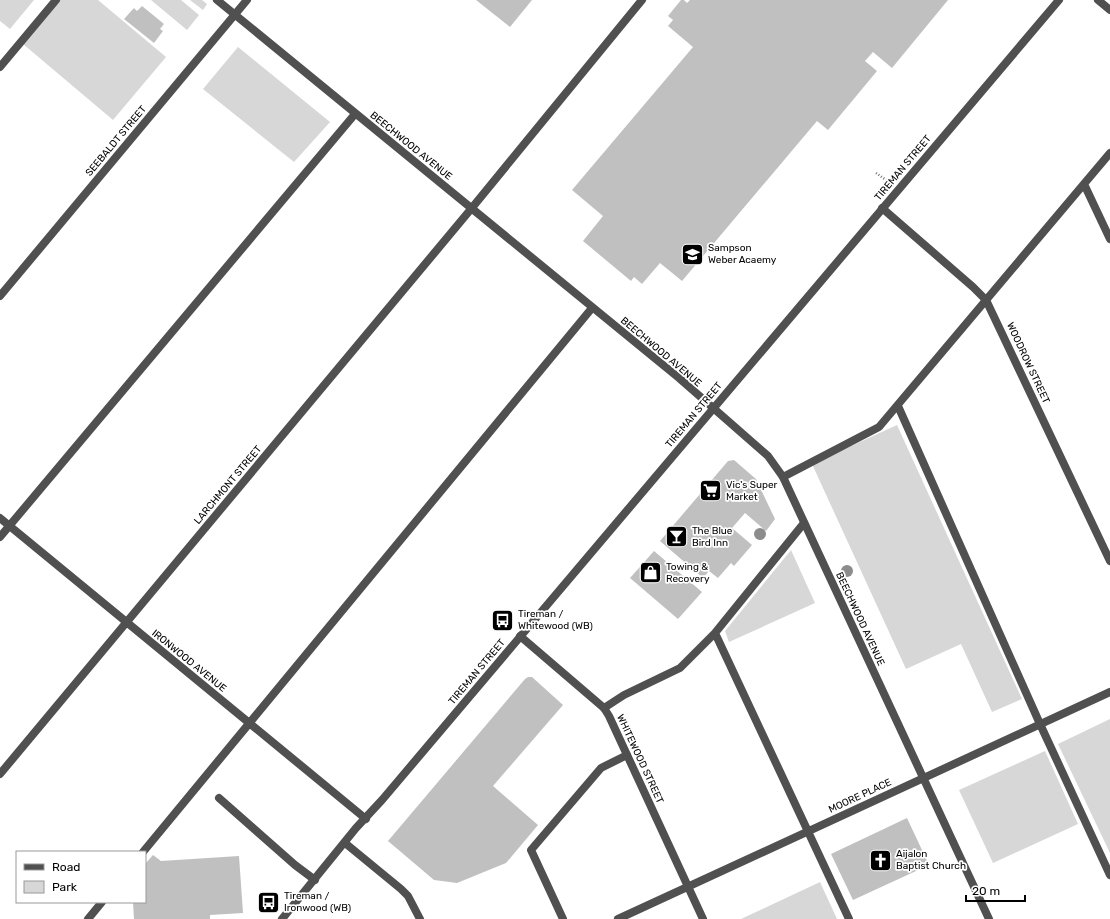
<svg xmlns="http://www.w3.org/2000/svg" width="1110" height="919" viewBox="0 0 1110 919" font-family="Rubik,sans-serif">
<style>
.green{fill:#d7d7d7}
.building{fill:#c0c0c0}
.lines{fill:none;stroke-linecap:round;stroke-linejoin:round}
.path{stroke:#727272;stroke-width:2.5;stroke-dasharray:1 2;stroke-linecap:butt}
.service{stroke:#505050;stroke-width:8}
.minor{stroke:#505050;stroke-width:8}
.tertiary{stroke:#505050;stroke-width:8}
.tree{fill:#8c8c8c}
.labels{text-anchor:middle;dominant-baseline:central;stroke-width:3.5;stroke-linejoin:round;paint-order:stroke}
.street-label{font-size:10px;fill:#000;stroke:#fff}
.poi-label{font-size:10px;fill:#000;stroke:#fff;text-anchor:start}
</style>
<rect width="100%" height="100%" fill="#fff"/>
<path class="green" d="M0,0H34L10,29L0,21Z
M59,0H98L166,57L113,120L23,44Z
M151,0H181L199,15L187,30Z
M190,0H202L207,4L203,10Z
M238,47L330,122L294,162L203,89Z
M897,425L1022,699L992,712L961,644L906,669L812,464Z
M791,550L815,603L729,642L725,631Z
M1110,719V853L1058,744Z
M1045,751L1078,824L993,863L959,790Z
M820,882L837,919H741Z"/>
<path class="building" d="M476,0H532L510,27Z
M681,0H684L687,3L690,0H948L892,68L873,52L865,61L877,71L828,130L817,121L682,281L660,263L642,284L634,277L631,281L583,241L603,216L572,190L693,47L668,26L673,20L668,16Z
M142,6L164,24L160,29L163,31L154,43L124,19L134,8L137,11Z
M734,460L756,479L775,519L766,531L745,513L732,528L752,545L734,566L731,563L718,578L709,571L703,578L660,541L728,461Z
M654,551L702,592L678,619L630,578Z
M528,677H532L563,705L493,786L538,825L506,863L457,883L434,880L388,841L525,679Z
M907,818L929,865L853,900L831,854Z
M153,855L161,861L239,856L243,913L210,915V919H134L133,902H145V864Z"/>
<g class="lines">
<path class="path" d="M876,173L889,182"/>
<path class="service" d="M0,67L56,0
M1084,184L1110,239
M471,209L642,0
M898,406L1040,724L1110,875
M783,477L879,427L1110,153
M0,537L355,114
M715,633L849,919
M604,708L624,695L680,668L715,633L804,523
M219,798L295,865L315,880
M143,852L592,308
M88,919L102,902
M563,919L531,850L601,768L627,755"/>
<path class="minor" d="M217,0L679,378L768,456L783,477L989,919
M1098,0L1110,10
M882,208L973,287L986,300L1110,561
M0,296L247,0
M0,518L366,819
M520,636L604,708L609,716L703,919
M0,774L471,209
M345,843L401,889L408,896L420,919
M618,919L1110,692"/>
<path class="tertiary" d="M282,919L356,828L382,800L1059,0"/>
</g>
<g class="tree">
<circle cx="760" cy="534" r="6"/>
<circle cx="847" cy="571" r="6"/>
</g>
<defs>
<symbol id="school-square" viewBox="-11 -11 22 22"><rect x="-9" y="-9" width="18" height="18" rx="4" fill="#000" stroke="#fff"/><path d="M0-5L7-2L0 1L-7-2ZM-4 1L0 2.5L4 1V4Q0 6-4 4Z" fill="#fff"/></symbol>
<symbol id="supermarket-square" viewBox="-11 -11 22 22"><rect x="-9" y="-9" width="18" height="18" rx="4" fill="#000" stroke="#fff"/><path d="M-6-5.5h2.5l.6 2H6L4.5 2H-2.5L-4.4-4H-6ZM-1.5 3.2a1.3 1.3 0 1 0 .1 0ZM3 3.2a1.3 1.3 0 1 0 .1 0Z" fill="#fff"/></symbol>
<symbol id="bar-square" viewBox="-11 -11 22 22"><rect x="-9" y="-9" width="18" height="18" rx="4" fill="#000" stroke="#fff"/><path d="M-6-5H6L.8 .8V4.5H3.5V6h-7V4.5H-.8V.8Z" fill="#fff"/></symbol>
<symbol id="shop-square" viewBox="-11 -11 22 22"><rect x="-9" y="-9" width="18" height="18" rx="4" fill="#000" stroke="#fff"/><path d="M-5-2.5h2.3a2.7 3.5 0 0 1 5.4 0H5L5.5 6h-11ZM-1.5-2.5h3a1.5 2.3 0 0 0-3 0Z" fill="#fff"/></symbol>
<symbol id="bus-square" viewBox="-11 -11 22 22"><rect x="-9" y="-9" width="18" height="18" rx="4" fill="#000" stroke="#fff"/><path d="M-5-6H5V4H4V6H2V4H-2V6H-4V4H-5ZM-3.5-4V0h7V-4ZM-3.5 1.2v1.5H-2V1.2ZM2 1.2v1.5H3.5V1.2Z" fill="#fff"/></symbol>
<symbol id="church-square" viewBox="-11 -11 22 22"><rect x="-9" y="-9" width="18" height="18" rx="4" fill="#000" stroke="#fff"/><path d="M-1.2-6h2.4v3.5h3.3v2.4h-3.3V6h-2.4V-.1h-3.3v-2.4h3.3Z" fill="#fff"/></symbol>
</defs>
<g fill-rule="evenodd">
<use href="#school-square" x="680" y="242" width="25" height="25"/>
<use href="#supermarket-square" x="698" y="478" width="25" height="25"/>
<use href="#bar-square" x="664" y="524" width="25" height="25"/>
<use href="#shop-square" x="638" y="560" width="25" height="25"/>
<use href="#bus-square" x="490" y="608" width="25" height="25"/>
<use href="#church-square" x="868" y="848" width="25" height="25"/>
<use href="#bus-square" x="256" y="890" width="25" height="25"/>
</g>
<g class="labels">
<g class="street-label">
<text transform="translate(116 141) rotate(-50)">SEEBALDT STREET</text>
<text transform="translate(411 146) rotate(39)">BEECHWOOD AVENUE</text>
<text transform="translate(903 168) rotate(-50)">TIREMAN STREET</text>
<text transform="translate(661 352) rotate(40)">BEECHWOOD AVENUE</text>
<text transform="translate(1028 363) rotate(65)">WOODROW STREET</text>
<text transform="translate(694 415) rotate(-50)">TIREMAN STREET</text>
<text transform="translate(228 485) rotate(-50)">LARCHMONT STREET</text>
<text transform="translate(860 619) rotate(65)">BEECHWOOD AVENUE</text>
<text transform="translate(189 661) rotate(39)">IRONWOOD AVENUE</text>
<text transform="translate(477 672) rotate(-50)">TIREMAN STREET</text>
<text transform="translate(640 759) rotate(65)">WHITEWOOD STREET</text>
<text transform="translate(860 796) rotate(-25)">MOORE PLACE</text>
</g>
<g class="poi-label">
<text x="708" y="248">Sampson<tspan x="708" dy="12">Weber Acaemy</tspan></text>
<text x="726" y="485">Vic's Super<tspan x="726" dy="12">Market</tspan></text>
<text x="692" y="531">The Blue<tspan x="692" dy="12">Bird Inn</tspan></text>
<text x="666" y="567">Towing &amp;<tspan x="666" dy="12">Recovery</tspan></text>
<text x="518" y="614">Tireman /<tspan x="518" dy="12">Whitewood (WB)</tspan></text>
<text x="896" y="854">Aijalon<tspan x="896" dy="12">Baptist Church</tspan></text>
<text x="284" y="896">Tireman /<tspan x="284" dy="12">Ironwood (WB)</tspan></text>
</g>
</g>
<rect x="16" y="851" width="130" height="52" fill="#ffffff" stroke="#999999"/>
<rect x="24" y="864" width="20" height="6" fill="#505050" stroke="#999999"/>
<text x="52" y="871" font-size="12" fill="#000000">Road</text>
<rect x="24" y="881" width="20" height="12" fill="#d7d7d7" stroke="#999999"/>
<text x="52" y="891" font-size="12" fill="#000000">Park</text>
<path d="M966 895v6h59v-6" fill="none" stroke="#000000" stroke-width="2"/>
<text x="972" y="895" font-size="12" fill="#000000" stroke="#ffffff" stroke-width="3" paint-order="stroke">20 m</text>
</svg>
